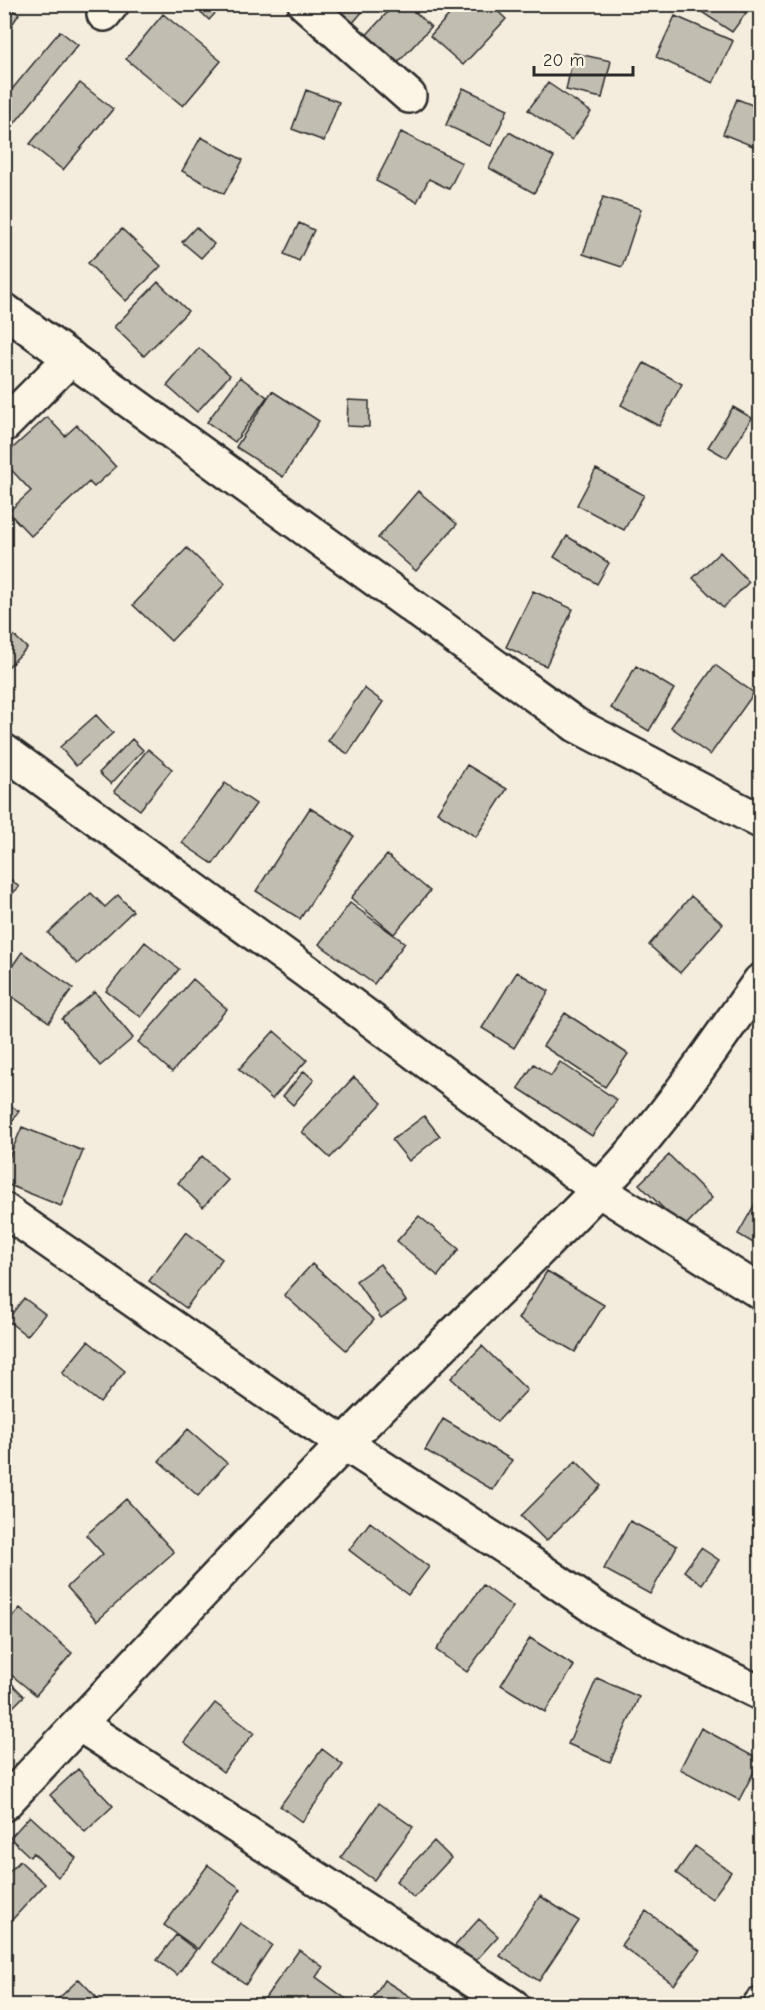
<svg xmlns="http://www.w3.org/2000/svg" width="765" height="2010" viewBox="0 0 765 2010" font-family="'Comic Neue',sans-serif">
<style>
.building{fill:#c2bdb1;stroke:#2b2b2b;stroke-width:1.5}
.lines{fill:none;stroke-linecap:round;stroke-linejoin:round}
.street-casing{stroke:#2b2b2b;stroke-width:38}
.street{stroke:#fcf5e5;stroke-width:33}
</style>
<rect width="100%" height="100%" fill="#f4edde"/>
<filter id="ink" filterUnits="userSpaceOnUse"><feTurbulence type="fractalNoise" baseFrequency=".0167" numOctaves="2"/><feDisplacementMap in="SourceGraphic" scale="12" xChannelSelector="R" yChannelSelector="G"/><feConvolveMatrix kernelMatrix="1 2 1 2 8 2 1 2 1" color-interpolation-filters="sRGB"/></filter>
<g filter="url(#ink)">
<path class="building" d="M193,4H224L209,20Z
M314,4H369L346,31Z
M395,4H407L431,27L391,70L361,41Z
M459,4H490L506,19L463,65L430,36Z
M733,4L746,13L732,32L691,5Z
M4,5L19,14L6,34L4,33Z
M163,14L221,61L183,106L126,59Z
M675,16L733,41L713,83L656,57Z
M60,31L78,45L14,124L4,116V99Z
M574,53L611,61L602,98L566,90Z
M80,83L113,109L63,170L30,144Z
M548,83L591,112L572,140L528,110Z
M463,88L508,109L491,146L446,125Z
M306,90L339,102L324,141L292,129Z
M737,99L760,108V149L723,134Z
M401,132L462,163L449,189L429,179L417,202L376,181Z
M509,132L554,157L534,193L489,168Z
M201,137L243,160L224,194L182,171Z
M603,197L641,209L622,267L583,254Z
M299,223L314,230L299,261L284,254Z
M196,227L214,244L201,258L182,242Z
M122,229L161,266L126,301L88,263Z
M158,282L188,311L144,356L114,327Z
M199,348L230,375L197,412L167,386Z
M644,363L682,384L659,426L621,405Z
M240,377L267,397L235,442L207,422Z
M272,391L319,421L283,477L236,447Z
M348,400L369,401V427L347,426Z
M733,407L752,418L727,458L708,447Z
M47,417L65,436L77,425L116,467L94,487L89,482L31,536L8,512L31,491L4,462V456Z
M596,469L644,495L624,530L577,505Z
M418,491L457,524L416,571L378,538Z
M567,536L609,563L597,584L554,557Z
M187,548L225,584L171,641L133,605Z
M720,552L749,582L723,608L693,578Z
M533,591L573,609L546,666L506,647Z
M4,626L27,648L4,671Z
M715,665L754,693L710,755L671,727Z
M636,666L674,689L649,731L611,708Z
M364,688L383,702L348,754L328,741Z
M96,715L113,733L76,766L60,747Z
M132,739L143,750L111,784L99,773Z
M148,749L172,769L140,810L114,791Z
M467,765L507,789L476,837L437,812Z
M225,783L256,804L213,864L182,843Z
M310,808L354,836L300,919L256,891Z
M387,855L430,891L394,934L351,898Z
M4,873L19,887L4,902Z
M91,893L105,907L118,895L133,911L77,964L48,933Z
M691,896L723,924L680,973L649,945Z
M350,903L405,943L374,984L319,944Z
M145,942L179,969L141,1017L106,991Z
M22,952L73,988L49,1022L4,991V978Z
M517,972L549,991L514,1048L482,1028Z
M193,979L227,1009L172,1072L138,1042Z
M95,992L133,1038L100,1066L62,1019Z
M565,1013L628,1054L605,1087L543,1046Z
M274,1031L307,1060L272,1099L239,1069Z
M560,1062L617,1100L592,1136L518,1088L534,1064L551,1076Z
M304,1071L314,1080L293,1105L283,1096Z
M354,1077L382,1103L330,1158L302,1132Z
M4,1102L19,1111L4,1134Z
M424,1116L440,1136L409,1161L392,1140Z
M22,1127L83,1151L61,1206L4,1183V1169Z
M669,1155L712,1198L683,1228L639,1184Z
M202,1156L228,1180L203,1207L178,1183Z
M760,1195V1247L738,1234Z
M419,1216L459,1249L438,1276L397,1241Z
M186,1232L222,1259L186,1308L149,1281Z
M312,1264L374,1320L346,1350L284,1295Z
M380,1264L406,1301L381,1318L356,1281Z
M547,1271L604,1305L575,1352L518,1319Z
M24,1298L45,1314L27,1336L7,1320Z
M88,1341L125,1371L100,1403L62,1373Z
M482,1346L527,1390L497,1422L451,1378Z
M443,1419L512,1460L493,1490L425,1450Z
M188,1429L227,1463L198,1496L159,1461Z
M576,1461L601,1486L546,1541L521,1516Z
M126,1499L174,1552L97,1621L67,1587L103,1554L86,1535Z
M630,1521L677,1546L650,1594L604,1569Z
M370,1522L429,1567L408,1595L349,1550Z
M701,1548L719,1560L702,1584L684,1571Z
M483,1585L513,1607L467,1672L436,1650Z
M20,1608L72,1653L36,1695L4,1669V1626Z
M530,1638L574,1666L545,1712L501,1685Z
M4,1676L24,1696L4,1716Z
M597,1678L639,1697L610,1762L568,1744Z
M215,1703L254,1733L223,1772L184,1742Z
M701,1728L760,1760L739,1800L680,1769Z
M322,1749L343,1765L302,1822L280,1806Z
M78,1769L113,1806L85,1832L50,1795Z
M379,1803L413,1827L374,1880L341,1857Z
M30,1816L76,1858L58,1877L33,1853L30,1857L10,1838Z
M434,1841L451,1858L414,1898L396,1881Z
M695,1846L731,1872L712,1899L676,1873Z
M20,1861L45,1884L11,1921L4,1915V1877Z
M208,1865L241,1889L198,1949L164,1925Z
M540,1896L579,1921L539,1981L500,1956Z
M646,1911L700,1951L674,1985L621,1945Z
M479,1919L498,1936L471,1966L452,1949Z
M240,1923L272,1945L246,1984L214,1962Z
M176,1935L196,1950L177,1975L157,1960Z
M299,1950L323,1967L316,1977L346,1999L341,2006L260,2005Z
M79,1979L105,2006H61L56,2001Z
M384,1980L417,2001L414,2006H372L369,2004Z"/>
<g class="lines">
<defs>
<path id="street" d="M305,4L409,96
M104,14L112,4
M4,310L576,725L760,821
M4,425L71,358
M4,751L306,971L597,1189L760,1292
M4,1210L282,1403L527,1561L601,1612L663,1646L760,1693
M79,1724L513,2006
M4,1804C117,1683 229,1562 344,1444C434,1351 530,1263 618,1169C671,1111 715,1044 760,981
M760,2006V2005"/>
</defs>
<use href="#street" class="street-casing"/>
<use href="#street" class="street"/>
</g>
</g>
<rect width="765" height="2010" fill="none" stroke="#fcf5e5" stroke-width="24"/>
<rect x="12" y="12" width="741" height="1986" fill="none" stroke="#2b2b2b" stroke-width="2" filter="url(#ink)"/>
<path d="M534 66v9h99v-9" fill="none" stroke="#2b2b2b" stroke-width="3"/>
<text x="543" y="66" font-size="18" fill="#2b2b2b" stroke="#fcf5e5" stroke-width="4.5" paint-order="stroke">20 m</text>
</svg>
